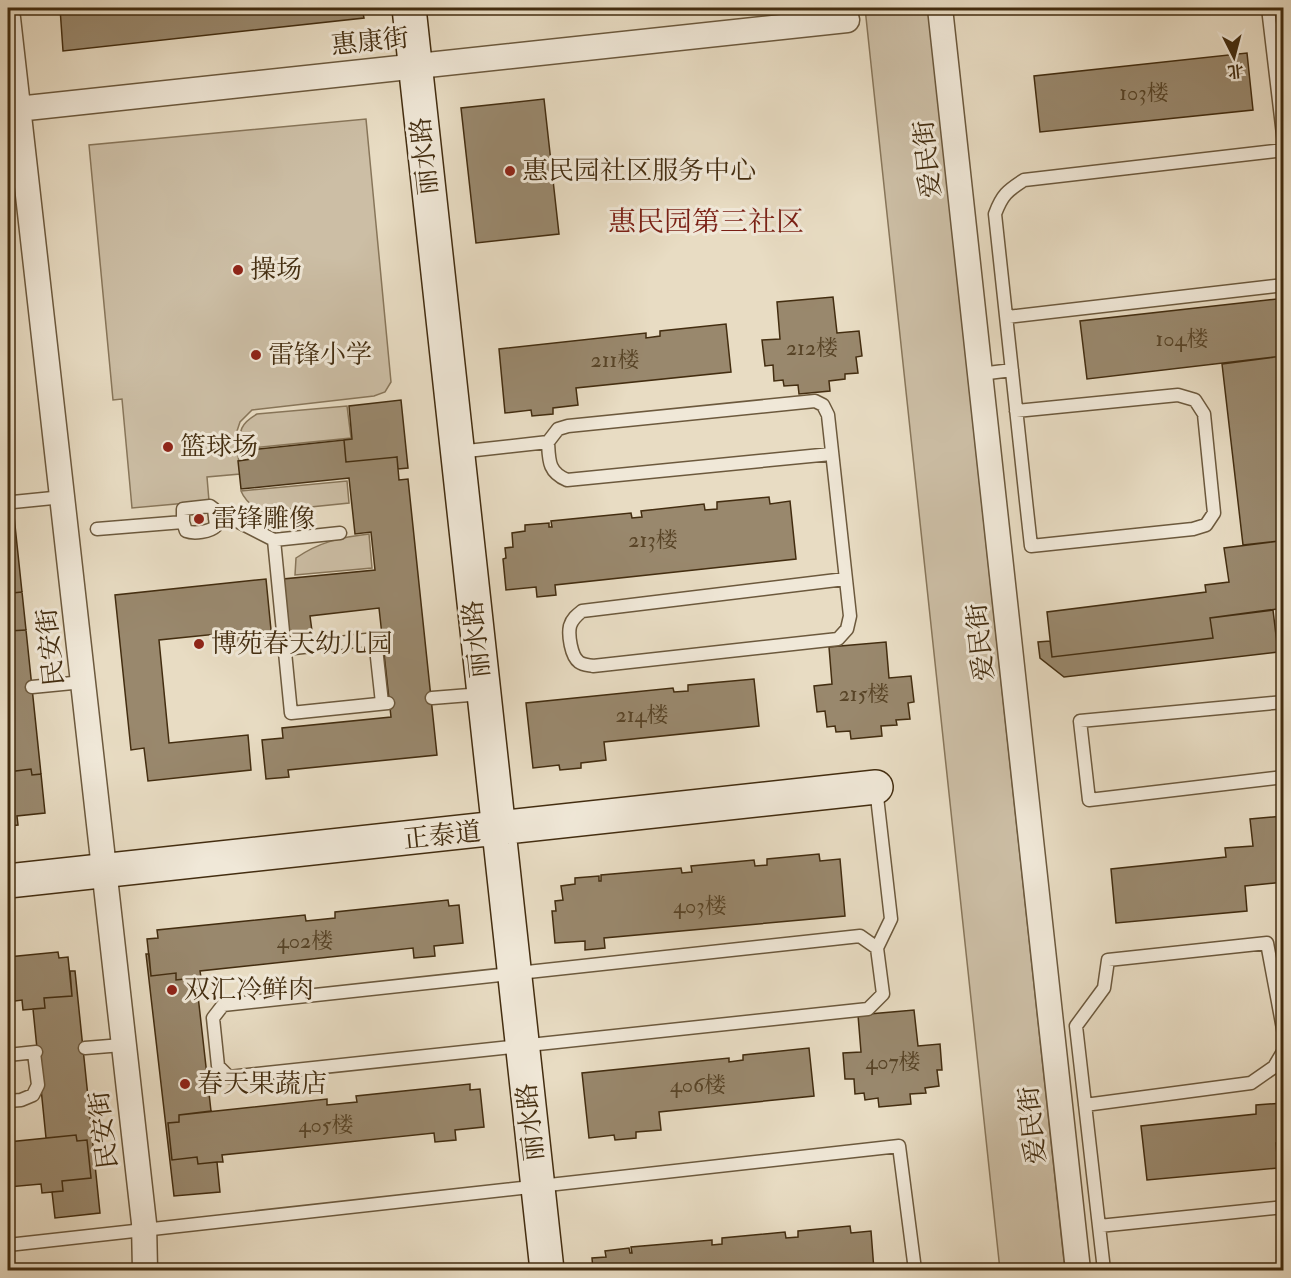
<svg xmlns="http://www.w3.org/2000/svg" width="1291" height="1278" viewBox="0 0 1291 1278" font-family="'IM FELL Double Pica','Noto Serif SC',serif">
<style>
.green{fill:#ccbea5;stroke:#88765a;stroke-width:1.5}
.building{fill:#99886d;stroke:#432d10;stroke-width:1.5}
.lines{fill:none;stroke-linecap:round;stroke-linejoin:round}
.lane-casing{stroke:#6c593d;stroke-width:15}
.street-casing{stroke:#6c593d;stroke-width:27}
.secondary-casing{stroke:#432d10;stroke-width:36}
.lane{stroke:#f0e8d8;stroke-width:12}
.street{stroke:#f0e8d8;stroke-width:24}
.secondary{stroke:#f0e8d8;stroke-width:33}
.poi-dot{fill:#8f2418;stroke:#f0e8d8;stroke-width:2}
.labels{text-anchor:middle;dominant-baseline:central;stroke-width:6;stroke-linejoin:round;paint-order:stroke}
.number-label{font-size:22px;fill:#584427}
.street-label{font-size:26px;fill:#432d10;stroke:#f0e8d8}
.poi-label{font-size:26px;fill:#432d10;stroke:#f0e8d8;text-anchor:start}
.quarter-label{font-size:28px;fill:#7a1f14;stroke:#f0e8d8}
</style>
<rect width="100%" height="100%" fill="#e8dcc3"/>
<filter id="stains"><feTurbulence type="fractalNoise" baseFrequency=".00333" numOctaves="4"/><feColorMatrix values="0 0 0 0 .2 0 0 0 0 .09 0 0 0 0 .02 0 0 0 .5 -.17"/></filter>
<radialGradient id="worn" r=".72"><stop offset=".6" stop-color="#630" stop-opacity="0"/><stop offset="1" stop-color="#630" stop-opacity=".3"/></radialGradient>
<path class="green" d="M865,8H928L1065,1270H1000Z
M366,119L391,382L385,392L374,396L252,410L240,422L236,434L240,474L207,477L209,501L132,508L122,399L113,400L89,145Z
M347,406L351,438L241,449C239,430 240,424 257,414Z
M347,481L349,503L262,512C253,507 245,501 241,491Z
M369,534L372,568L295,575L296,558C319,542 342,537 369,534Z"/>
<path class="building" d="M60,8H362L364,18L63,51Z
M460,8H489L460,10Z
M1247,53L1253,110L1040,132L1034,76Z
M544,99L559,234L476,243L461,108Z
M833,297L837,333L859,331L862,356L856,357L858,373L845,374V379L829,381L830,391L799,394L798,385L784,386L783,380L774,381L773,365L765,366L762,340L780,339L777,302Z
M1277,299L1283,356L1087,379L1080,321Z
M726,324L731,372L576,388L578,405L553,408V414L532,416L531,410L505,413L499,349L646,333V338L660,336V331Z
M1283,356L1284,359V573L1279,541L1243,545L1222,364Z
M401,400L408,468L398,469L397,457L346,462L344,440L352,439L349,406Z
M344,440L346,462L397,457L399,480L408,479L437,755L288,770L289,777L266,779L262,740L283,738L282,728L391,717L379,608L310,616L312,631L288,633L283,579L375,570L371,532L355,534L349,478L241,489L238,461L251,459L250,450Z
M8,459L22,592L12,593V587H8Z
M769,497L770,504L790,501L796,559L555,585L556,595L537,597L536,587L506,590L503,559L506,558L505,548L513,547L512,533L525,531V525L549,523V527H552L551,521L631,513L632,518L642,517L641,511L704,504L705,510L717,509V502Z
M1279,541L1284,573V608L1210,618L1213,638L1052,657L1047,612L1206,592L1205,585L1229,582L1224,548Z
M266,579L272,640L218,646L217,634L159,640L169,743L248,735L251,770L148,781L144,748L131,750L115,595Z
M8,587H12V593L22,592L26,630L8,631Z
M1273,610L1278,652L1064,677L1040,658L1038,642L1050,641L1052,657L1213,638L1210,618Z
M26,630L41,774L32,775L31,769L8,772V631Z
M886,642L889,678L911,676L914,702L908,703L910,719L896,720L897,725L881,726L882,736L851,739L850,731L836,732L835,726L827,727L825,711L817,712L814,686L832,684L829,647Z
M754,679L759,726L604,742L606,760L581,763V768L560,770L559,765L533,768L526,703L673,688L674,692L688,691V685Z
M31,769L32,775L41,774L45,813L17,816L18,825L8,826V772Z
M1284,816V882L1245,886L1247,911L1116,923L1111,869L1226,857L1225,848L1253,846L1250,819Z
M819,854L820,861L840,859L845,916L604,938L605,948L585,950V941L555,943L552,911H556L555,901L563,900L561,886L575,884V878L599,876V881H601V875L681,868L682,873L692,872L691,866L754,860L755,866L767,865V859Z
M448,900L449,906L459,905L463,943L434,946L435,956L414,958L413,948L200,971L201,977L176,980V973L151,976L147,939L158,938L157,930L305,915L306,921L335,918V912Z
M58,952L59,958L68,957L72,996L44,998L45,1008L23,1010L22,1000L8,1002V957Z
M146,954H149L151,976L176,973V980L196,978L211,1111L179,1115V1122L168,1123L172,1160L197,1157L198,1164L217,1162L220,1192L174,1196Z
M70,971H75L100,1213L55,1218L52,1192L63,1191L62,1181L91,1178L87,1140L77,1141L76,1135L46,1138L33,1009L45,1008L44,998L72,996Z
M914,1010L918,1046L940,1044L942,1070H937L939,1086L925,1088L926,1093L910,1094L911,1104L879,1107L878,1098L865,1100L864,1093L855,1094L854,1079H845L843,1053L861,1052L858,1015Z
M809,1048L814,1096L659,1112L661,1130L636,1132V1138L615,1140L614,1135L589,1138L582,1073L729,1058V1062L743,1060V1055Z
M470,1084V1090L480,1089L484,1127L455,1130L456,1140L435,1142L434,1133L222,1155L223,1162H217L198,1164L197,1157L172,1160L168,1123L179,1122V1115L327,1099V1105L357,1102L356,1096Z
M1284,1103V1142L1276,1143L1278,1168L1147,1180L1141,1126L1256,1114V1105Z
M76,1135L77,1141L87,1140L91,1178L62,1181L63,1191L42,1193L41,1184L8,1187V1142Z
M850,1226L851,1233L871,1231L874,1270H593L592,1258L606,1257L605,1251L629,1248L630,1253H632L631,1247L712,1240V1245L722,1244V1238L785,1232L786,1238L798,1237V1231Z"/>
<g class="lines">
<defs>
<path id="lane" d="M1268,8L1284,143
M1007,317L1284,285
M980,374L1012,370
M1016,411L1178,395L1195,400L1204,414L1214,513L1206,525L1193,529L1031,546L1026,501L995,214C1002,195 1007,191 1024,180L1284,150
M548,442C549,460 548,472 567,480L831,454
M458,452L548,442L558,429L568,426L815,401L823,405L828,415L850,616L847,629L838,639L593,666C588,665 583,665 579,662C571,656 568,635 570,626C572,619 577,615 582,611L845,579
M13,502L63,497
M215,519L231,518L274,540L340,533
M97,529L183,522L186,531C194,534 210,532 216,526L214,509L210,506L183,509V522
M274,540L291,713L388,703
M285,649L375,639L382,703
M32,687L83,682
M432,698L482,694
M1284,702L1080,721L1089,800L1284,777
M876,788L891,919L877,948
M860,936L877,948L883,994L868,1009L229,1077L218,1066L213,1018L223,1005Z
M85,1048L122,1045
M8,1055L36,1052
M8,1101L21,1100L33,1095L38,1085L34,1053
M1085,1105L1251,1083L1274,1067L1284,1050
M1099,1226L1284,1207
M8,1245L899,1146L915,1270
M1104,1270L1076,1026L1104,988L1108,960L1267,943L1284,1034"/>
<path id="street" d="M940,8L1078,1270
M8,18L144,1223L145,1270
M8,110L847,20"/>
<path id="secondary" d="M409,8L547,1270
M8,881L876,787"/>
</defs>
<use href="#lane" class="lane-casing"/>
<use href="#street" class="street-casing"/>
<use href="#secondary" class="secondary-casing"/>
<use href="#lane" class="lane"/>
<use href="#street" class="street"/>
<use href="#secondary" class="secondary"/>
</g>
<g class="poi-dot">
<circle cx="510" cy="171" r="6"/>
<circle cx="238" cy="270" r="6"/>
<circle cx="256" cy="355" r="6"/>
<circle cx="168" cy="447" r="6"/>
<circle cx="199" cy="519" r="6"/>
<circle cx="199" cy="644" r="6"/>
<circle cx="172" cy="990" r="6"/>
<circle cx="185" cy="1084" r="6"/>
</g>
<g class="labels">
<g class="number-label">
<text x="1144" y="93">103楼</text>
<text x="1182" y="339">104楼</text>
<text x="812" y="348">212楼</text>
<text x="615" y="360">211楼</text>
<text x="653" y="540">213楼</text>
<text x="864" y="694">215楼</text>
<text x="642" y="715">214楼</text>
<text x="700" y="906">403楼</text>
<text x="305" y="941">402楼</text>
<text x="893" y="1062">407楼</text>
<text x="698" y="1085">406楼</text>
<text x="326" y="1125">405楼</text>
</g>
<g class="street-label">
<text transform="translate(370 42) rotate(-6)">惠康街</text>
<text transform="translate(425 156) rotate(-96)">丽水路</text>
<text transform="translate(928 159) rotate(-96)">爱民街</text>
<text transform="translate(477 639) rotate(-96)">丽水路</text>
<text transform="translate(981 642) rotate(-96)">爱民街</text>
<text transform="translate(51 647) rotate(-96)">民安街</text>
<text transform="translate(442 836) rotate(-6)">正泰道</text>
<text transform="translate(531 1122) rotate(-96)">丽水路</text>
<text transform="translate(1033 1125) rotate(-96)">爱民街</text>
<text transform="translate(104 1130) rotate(-97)">民安街</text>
</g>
<g class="poi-label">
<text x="522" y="171">惠民园社区服务中心</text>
<text x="250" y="270">操场</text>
<text x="268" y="355">雷锋小学</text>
<text x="180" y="447">篮球场</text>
<text x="211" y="519">雷锋雕像</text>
<text x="211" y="644">博苑春天幼儿园</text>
<text x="184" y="990">双汇冷鲜肉</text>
<text x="197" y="1084">春天果蔬店</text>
</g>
<g class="quarter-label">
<text x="706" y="222">惠民园第三社区</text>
</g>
</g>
<rect width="1291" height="1278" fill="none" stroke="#e8dcc3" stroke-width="30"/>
<rect x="9" y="9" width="1273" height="1260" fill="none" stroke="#432d10" stroke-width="3"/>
<rect x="15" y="15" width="1261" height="1248" fill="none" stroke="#432d10" stroke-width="1.5"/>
<g transform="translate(1234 57) rotate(174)" stroke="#f0e8d8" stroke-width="4.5" paint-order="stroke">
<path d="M0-4.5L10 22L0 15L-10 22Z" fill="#432d10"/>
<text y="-9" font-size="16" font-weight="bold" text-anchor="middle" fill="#432d10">北</text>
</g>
<rect width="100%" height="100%" filter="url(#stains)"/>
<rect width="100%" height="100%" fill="url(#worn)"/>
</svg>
